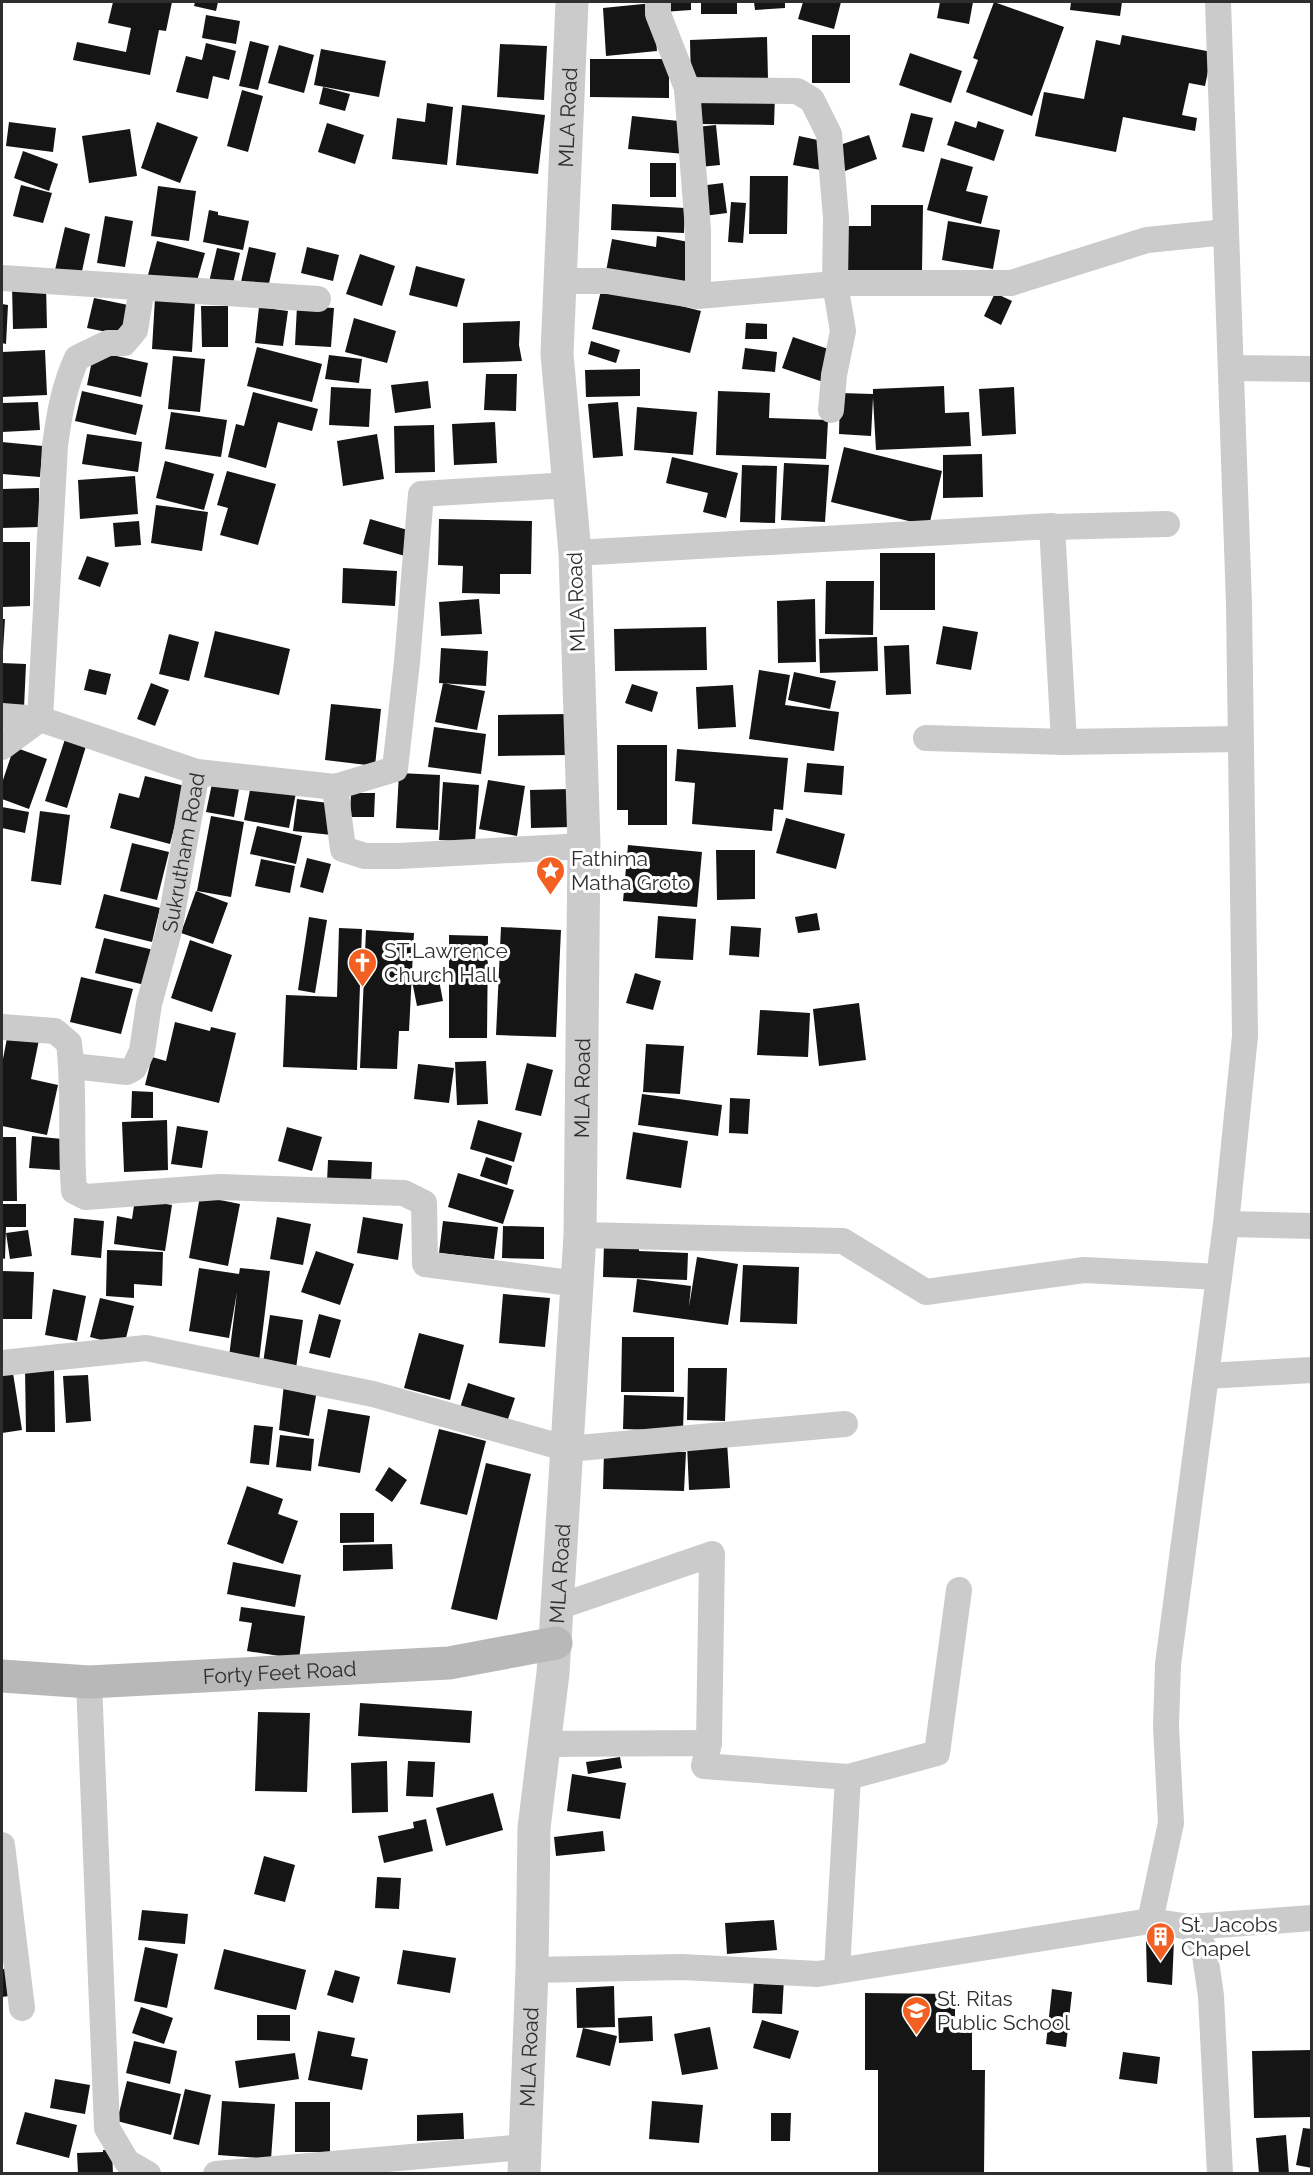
<svg xmlns="http://www.w3.org/2000/svg" width="1313" height="2175" viewBox="0 0 1313 2175" font-family="Raleway,sans-serif">
<style>
.building{fill:#151515}
.lines{fill:none;stroke-linecap:round;stroke-linejoin:round}
.minor{stroke:#cbcbcb;stroke-width:26}
.tertiary{stroke:#cbcbcb;stroke-width:33}
.secondary{stroke:#b8b8b8;stroke-width:33}
.labels{text-anchor:middle;dominant-baseline:central;stroke-width:6;stroke-linejoin:round;paint-order:stroke}
.street-label{font-size:21px;fill:#2e2e2e;stroke:#fff}
.poi-label{font-size:21px;fill:#2e2e2e;stroke:#fff;text-anchor:start}
</style>
<rect width="100%" height="100%" fill="#fff"/>
<path class="building" d="M113,2H172L166,31L159,30L150,75L73,60L77,42L126,52L131,28L108,23Z
M195,2H218L216,11L194,6Z
M662,2H691V10L663,12Z
M701,2H737V14H701Z
M754,2H785V8L755,10Z
M803,2H841L834,29L798,19Z
M940,2H973L969,24L937,18Z
M994,2L1064,27L1032,116L966,92L978,60L973,58Z
M1071,2H1122L1120,16L1070,10Z
M653,3L657,51L606,56L603,8Z
M206,15L240,21L236,44L202,38Z
M812,35H850V83H812Z
M1122,35L1212,52L1205,86L1189,83L1182,115L1197,118L1195,131L1123,117L1116,152L1035,136L1044,92L1084,99L1096,40L1120,45Z
M767,37L768,79L691,83L690,40Z
M250,41L269,46L258,90L239,86Z
M206,43L236,51L229,80L213,76L208,99L176,92L186,56L202,60Z
M500,44L547,46L544,100L497,97Z
M279,45L314,55L304,93L268,83Z
M321,49L386,61L379,97L314,85Z
M910,53L962,71L951,103L899,85Z
M590,59H669V98L590,97Z
M323,87L350,94L345,111L319,104Z
M242,90L263,96L248,152L227,146Z
M700,94L775,95L774,125L700,124Z
M427,103L453,107L447,165L392,159L397,118L425,122Z
M462,105L545,115L538,174L456,165Z
M911,113L933,118L924,152L902,147Z
M632,116L688,122L685,154L628,149Z
M955,121L976,128L978,121L1004,130L994,161L947,145Z
M9,122L56,128L53,152L6,146Z
M157,122L198,137L180,183L141,168Z
M327,123L364,135L355,164L318,152Z
M716,125L720,165L700,167L696,127Z
M130,129L137,176L89,183L82,136Z
M869,135L877,159L845,171L837,146Z
M799,136L827,142L821,170L793,165Z
M23,151L58,164L49,191L14,178Z
M941,158L973,167L966,191L988,196L981,224L927,210Z
M650,163H676V197H650Z
M750,176H788L787,234H749Z
M723,183L727,213L704,216L699,186Z
M21,185L52,193L43,223L13,216Z
M158,186L196,191L189,241L151,236Z
M731,202L746,203L743,243L728,242Z
M612,204L685,208L684,233L611,230Z
M871,205H923L922,272L845,271L846,226H871Z
M209,210L218,212V215L249,221L243,250L203,242Z
M105,216L133,221L125,267L97,263Z
M948,221L1000,230L993,269L942,260Z
M65,227L90,234L81,276L55,270Z
M657,236L694,243L686,290L605,277L612,239L656,247Z
M157,241L205,253L195,288L148,275Z
M249,247L276,253L267,292L240,286Z
M307,247L339,255L333,281L301,273Z
M217,248L240,253L232,288L209,282Z
M360,254L395,266L382,306L346,294Z
M416,266L465,279L457,307L409,295Z
M46,284L47,328L13,329L12,285Z
M602,286L701,311L690,353L592,329Z
M995,293L1012,301L1001,325L984,316Z
M94,298L133,306L127,336L87,328Z
M155,298L195,301L192,352L152,349Z
M2,304L8,305L6,344L2,343Z
M201,306H228V347H202Z
M297,306L334,308L331,347L295,345Z
M259,307L288,311L283,346L255,343Z
M354,318L396,331L387,363L345,352Z
M520,321L519,345L522,361L463,363V323Z
M746,323L767,324V339H745Z
M793,337L837,352L826,383L782,368Z
M591,341L620,350L616,363L588,354Z
M257,347L322,364L312,402L247,386Z
M745,348L777,352L775,372L742,369Z
M45,350L47,395L2,397V352Z
M94,351L148,363L141,397L87,385Z
M329,355L362,359L359,383L325,379Z
M173,356L205,359L200,412L168,409Z
M640,369V396L586,397L585,370Z
M486,374H517L516,411L484,410Z
M428,381L431,408L395,413L391,385Z
M944,386L945,413L969,412L971,446L876,450L873,398L871,436L839,434L840,393L873,394V389Z
M331,387L371,389L369,427L329,425Z
M1014,387L1016,434L982,436L979,389Z
M82,391L143,405L136,435L75,421Z
M718,391L770,393L769,418L828,420L826,459L716,455Z
M253,392L318,409L312,431L278,422L266,468L228,457L236,424L244,426Z
M38,402L40,430L2,432V403Z
M618,402L623,456L593,458L588,404Z
M637,407L697,412L693,455L634,450Z
M171,412L227,420L221,457L165,449Z
M495,422L497,463L454,465L452,424Z
M434,425L435,472L395,473L394,426Z
M87,434L142,442L138,472L82,464Z
M377,434L384,479L343,486L337,441Z
M2,442L43,446L40,477L2,474Z
M844,447L942,471L929,526L831,502Z
M982,454L983,497L943,498V455Z
M672,457L738,473L726,518L703,512L708,493L666,483Z
M165,461L214,474L204,510L156,498Z
M784,463L829,465L825,522L781,520Z
M742,465L777,466L775,523L740,522Z
M227,471L276,484L258,545L220,535L228,508L217,505Z
M135,476L138,514L80,519L78,480Z
M39,488V527L2,528V489Z
M156,505L208,512L202,551L151,543Z
M370,519L411,531L405,556L363,544Z
M439,519L532,521L531,574H500V594L462,593L463,566L438,565Z
M139,521L141,545L115,547L113,523Z
M2,542H30V606L2,607Z
M880,553H935V610H880Z
M87,556L109,563L100,587L78,579Z
M343,568L397,571L395,606L342,603Z
M826,581H874L873,635L825,634Z
M479,599L482,634L441,636L439,602Z
M815,599L816,662L778,663L777,601Z
M2,619H5L3,651H2Z
M943,626L978,632L971,670L936,664Z
M706,627L707,670L615,671L614,629Z
M215,631L290,649L279,695L204,677Z
M169,634L199,642L189,681L159,674Z
M877,637L878,671L820,673L819,639Z
M909,645L911,694L886,695L884,646Z
M441,648L488,651L486,686L439,683Z
M2,663L26,664L24,708L2,707Z
M89,669L111,674L106,695L84,690Z
M759,670L790,675L785,705L839,712L834,751L749,739Z
M794,672L836,681L830,709L788,700Z
M151,683L169,690L155,726L137,719Z
M443,683L485,691L477,730L435,722Z
M632,684L658,692L652,712L625,703Z
M733,685L736,727L698,729L696,687Z
M331,704L381,709L375,766L325,760Z
M569,714V755L498,756V715Z
M434,727L486,734L481,774L428,767Z
M66,736L87,743L67,808L45,801Z
M617,745H667V825H628V810H617Z
M14,747L47,759L29,809L2,799V783Z
M677,749L788,758L783,810L774,809L772,831L692,824L695,783L675,781Z
M807,763L844,766L842,795L804,792Z
M399,773L440,775L438,830L396,828Z
M145,776L185,786L170,844L110,828L119,793L139,798Z
M213,779L240,783L234,817L206,812Z
M488,780L525,786L517,836L479,829Z
M443,782L479,785L475,842L439,840Z
M251,785L296,793L289,828L244,820Z
M569,789L570,827L531,828L530,790Z
M351,793H375L374,817H350Z
M297,799L336,804L332,835L293,831Z
M2,807L29,812L25,833L2,828Z
M40,811L70,815L61,885L31,881Z
M211,816L244,822L231,897L197,891Z
M786,818L845,834L836,869L776,853Z
M257,826L302,836L296,864L250,854Z
M132,843L169,852L157,900L120,891Z
M628,845L702,852L697,907L623,901Z
M716,850H755V899L717,900Z
M307,858L331,864L323,893L300,887Z
M261,859L295,866L290,893L255,886Z
M196,891L228,903L213,944L181,933Z
M104,894L160,908L152,942L95,928Z
M817,913L820,930L798,933L795,917Z
M658,916L696,919L693,960L655,958Z
M309,917L327,920L315,993L298,990Z
M731,926L761,928L759,957L729,955Z
M501,927L561,930L556,1037L496,1035Z
M339,928L362,929L357,1070L283,1067L286,995L337,997Z
M366,930L414,933L409,1031H399L397,1069L360,1068Z
M449,935L488,936L487,1038H449Z
M104,938L158,951L149,986L95,973Z
M190,940L232,955L212,1012L171,998Z
M635,973L661,981L653,1010L626,1003Z
M438,975L443,1001L417,1006L412,981Z
M81,977L133,989L121,1034L70,1022Z
M859,1003L866,1060L819,1066L813,1009Z
M760,1010L810,1013L808,1057L757,1055Z
M175,1022L210,1031L211,1027L236,1033L219,1103L145,1085L152,1057L166,1061Z
M8,1033L39,1040L31,1079L58,1085L47,1135L2,1126V1064Z
M646,1044L684,1046L680,1094L643,1092Z
M486,1061L488,1104L457,1105L455,1062Z
M527,1063L553,1070L541,1116L515,1110Z
M418,1064L454,1068L449,1103L414,1099Z
M132,1091L153,1092V1118H131Z
M642,1094L722,1105L718,1136L638,1125Z
M730,1098L750,1099L748,1134L729,1133Z
M167,1120L168,1170L124,1172L122,1122Z
M478,1120L522,1133L514,1162L470,1149Z
M177,1126L208,1131L202,1168L171,1164Z
M287,1127L322,1137L312,1171L278,1161Z
M633,1132L688,1141L681,1188L626,1179Z
M32,1136L62,1139L60,1170L29,1168Z
M2,1137H16L17,1201H2Z
M486,1157L512,1166L507,1185L480,1176Z
M328,1160L372,1162L371,1184L327,1182Z
M458,1173L514,1190L503,1224L448,1207Z
M200,1196L240,1204L228,1266L189,1258Z
M135,1199L172,1205L165,1251L114,1244L117,1216L132,1219Z
M2,1204H26V1227H6L5,1259L2,1258Z
M277,1217L311,1224L303,1265L270,1259Z
M363,1217L403,1224L398,1260L357,1253Z
M74,1218L104,1221L101,1258L71,1255Z
M443,1221L498,1227L494,1259L439,1253Z
M503,1226L544,1227V1259L502,1258Z
M28,1230L32,1256L10,1259L6,1233Z
M604,1242L639,1243V1251L688,1253L687,1280L603,1277Z
M107,1250L163,1252L162,1286L134,1284V1298L106,1296Z
M316,1251L354,1264L340,1305L301,1292Z
M697,1257L738,1264L728,1325L633,1312L637,1279L691,1286L689,1307Z
M743,1265L799,1267L797,1324L740,1322Z
M199,1268L239,1274L240,1268L270,1271L259,1361L229,1357L237,1292L229,1338L189,1331Z
M2,1271L34,1272L32,1319H2Z
M53,1289L86,1296L77,1341L45,1335Z
M503,1294L550,1298L545,1347L499,1343Z
M100,1298L134,1306L124,1346L90,1337Z
M319,1314L341,1320L330,1358L309,1353Z
M270,1315L303,1320L296,1368L263,1363Z
M419,1333L464,1345L450,1400L404,1388Z
M622,1337H674V1392H621Z
M54,1367L55,1432H26L25,1368Z
M688,1368H727L725,1421L687,1420Z
M13,1373L22,1430L2,1433V1375Z
M88,1375L91,1421L66,1423L63,1376Z
M468,1383L515,1398L506,1425L459,1411Z
M284,1384L317,1390L309,1436L279,1430Z
M624,1395L684,1397L683,1431L623,1429Z
M328,1409L370,1416L360,1473L318,1466Z
M254,1425L273,1427L269,1465L250,1463Z
M439,1429L486,1441L467,1515L420,1504Z
M280,1435L314,1439L311,1471L276,1467Z
M727,1442L730,1488L689,1490L687,1444Z
M604,1450L686,1452L684,1491L603,1489Z
M486,1463L531,1474L497,1620L451,1609Z
M389,1467L407,1480L392,1502L375,1490Z
M247,1486L283,1499L278,1514L298,1521L283,1564L227,1544Z
M340,1513H374V1542L340,1543Z
M392,1544L393,1569L343,1571V1545Z
M233,1562L301,1575L295,1607L227,1594Z
M241,1607L305,1616L299,1659L247,1651L252,1623L239,1621Z
M360,1703L472,1711L470,1743L358,1736Z
M258,1712L310,1713L307,1792L255,1791Z
M620,1757L622,1768L588,1774L586,1762Z
M387,1761L388,1812L352,1813L351,1763Z
M408,1761L435,1762L433,1797L406,1796Z
M572,1774L626,1783L620,1819L567,1811Z
M493,1793L503,1830L446,1846L436,1808Z
M426,1819L433,1851L384,1863L378,1836L414,1828L413,1822Z
M603,1831L605,1851L556,1856L554,1837Z
M264,1856L295,1865L285,1902L254,1894Z
M377,1877L401,1878L399,1909L375,1908Z
M142,1910L188,1914L185,1944L138,1940Z
M774,1920L777,1950L727,1954L725,1923Z
M1146,1939L1174,1941L1172,1985L1147,1982Z
M145,1947L178,1954L167,2008L134,2001Z
M224,1949L306,1970L296,2010L214,1989Z
M403,1950L456,1958L450,1993L397,1984Z
M2,1969H5L9,1996L2,1997Z
M335,1970L360,1977L353,2003L327,1995Z
M754,1978L784,1979L782,2014L752,2013Z
M614,1986L615,2027L577,2028L576,1988Z
M1052,1989L1072,1992L1066,2047L1046,2044Z
M865,1993L955,1994V2030H972V2070H985L984,2174H878V2070H865Z
M141,2007L173,2018L164,2044L132,2033Z
M257,2015H290V2041L257,2040Z
M652,2016L653,2041L619,2043L618,2018Z
M762,2020L799,2031L790,2059L753,2048Z
M710,2027L718,2069L682,2075L674,2034Z
M583,2028L617,2036L610,2066L576,2057Z
M318,2031L355,2038L351,2056L368,2059L362,2090L308,2080Z
M134,2041L177,2051L170,2084L126,2073Z
M1312,2050V2117L1254,2118L1252,2051Z
M1123,2052L1160,2057L1157,2084L1119,2079Z
M295,2053L299,2079L239,2088L235,2061Z
M55,2079L90,2085L85,2114L50,2108Z
M127,2081L181,2094L171,2135L117,2121Z
M185,2089L211,2095L199,2145L173,2139Z
M222,2101L275,2104L271,2159L218,2155Z
M652,2101L703,2105L699,2143L649,2139Z
M295,2102H330V2152H295Z
M25,2112L77,2125L69,2158L16,2144Z
M463,2113L464,2139L417,2141V2115Z
M771,2113H791L790,2141H771Z
M1303,2128L1312,2129V2168L1296,2165Z
M1286,2135L1289,2174H1259L1256,2138Z
M103,2150H112L113,2174H78L77,2153L103,2152Z"/>
<g class="lines">
<g class="minor">
<path d="M658,2V14L687,88L698,230V296"/>
<path d="M687,90L797,91L812,100L829,134L836,218L835,284L843,331L834,375L831,410"/>
<path d="M2,278L318,299"/>
<path d="M561,281H607L698,296L846,283H1011L1147,240L1226,232"/>
<path d="M1231,368L1312,369"/>
<path d="M1052,527L1167,524"/>
<path d="M575,553L1052,526L1064,742"/>
<path d="M2,716L40,719L197,772"/>
<path d="M926,738L1064,742L1240,739"/>
<path d="M2,747L40,719L55,446C59,415 64,386 77,358L108,343H124L135,330L142,288"/>
<path d="M335,787L395,769L407,662L421,494L569,485"/>
<path d="M2,1027L55,1031L69,1043C75,1092 70,1142 74,1191L86,1197L219,1187L404,1193L424,1203L425,1264L578,1284"/>
<path id="s1" d="M72,1066L127,1072L134,1068L142,1051L149,1004L169,931L197,772L335,787L343,849L365,856H399L584,846"/>
<path d="M1226,1224L1312,1226"/>
<path d="M580,1235L843,1241L926,1292L1084,1270L1219,1277"/>
<path d="M2,1363L146,1348L373,1394L568,1449L845,1424"/>
<path d="M1206,1376L1312,1370"/>
<path d="M558,1607L712,1554L709,1743"/>
<path d="M89,1682L107,2128L127,2162L148,2174"/>
<path d="M545,1744L709,1743L704,1766L848,1777L837,1970"/>
<path d="M848,1777L937,1753L959,1590"/>
<path d="M2,1845L22,2008"/>
<path d="M1150,1921L1171,1823L1166,1726L1168,1664L1226,1224L1245,1036L1239,604L1218,2"/>
<path d="M1190,1927L1312,1918"/>
<path d="M532,1970L682,1967L818,1974L1150,1921L1190,1927L1204,1948L1211,1996L1220,2174"/>
<path d="M216,2174L525,2147"/>
</g>
<path class="tertiary" id="s2" d="M524,2174L532,1970L534,1828L553,1673L580,1235L584,846L575,553L557,354L572,2"/>
<path class="secondary" id="s3" d="M2,1676L89,1682L449,1663L556,1643"/>
</g>
<defs>
<symbol id="sight-pin" viewBox="-11 -11 22 30"><path d="M0 17L-7.5 6A9.5 9.5 0 1 1 7.5 6Z" fill="#f36021" stroke="#fff"/><path d="M0-6L1.8-2.2L6-1.7L2.9 1.2L3.7 5.4L0 3.3L-3.7 5.4L-2.9 1.2L-6-1.7L-1.8-2.2Z" fill="#fff"/></symbol>
<symbol id="church-pin" viewBox="-11 -11 22 30"><path d="M0 17L-7.5 6A9.5 9.5 0 1 1 7.5 6Z" fill="#f36021" stroke="#fff"/><path d="M-1.2-6h2.4v3.5h3.3v2.4h-3.3V6h-2.4V-.1h-3.3v-2.4h3.3Z" fill="#fff"/></symbol>
<symbol id="building-pin" viewBox="-11 -11 22 30"><path d="M0 17L-7.5 6A9.5 9.5 0 1 1 7.5 6Z" fill="#f36021" stroke="#fff"/><path d="M-4-6H4V6H1V3H-1V6H-4ZM-2.5-4.3h1.7v1.8h-1.7ZM.8-4.3h1.7v1.8H.8ZM-2.5-1h1.7V.8h-1.7ZM.8-1h1.7V.8H.8Z" fill="#fff"/></symbol>
<symbol id="school-pin" viewBox="-11 -11 22 30"><path d="M0 17L-7.5 6A9.5 9.5 0 1 1 7.5 6Z" fill="#f36021" stroke="#fff"/><path d="M0-5L7-2L0 1L-7-2ZM-4 1L0 2.5L4 1V4Q0 6-4 4Z" fill="#fff"/></symbol>
</defs>
<g fill-rule="evenodd">
<use href="#sight-pin" x="534" y="854" width="33" height="45"/>
<use href="#church-pin" x="346" y="946" width="33" height="45"/>
<use href="#building-pin" x="1144" y="1920" width="33" height="45"/>
<use href="#school-pin" x="900" y="1994" width="33" height="45"/>
</g>
<g class="labels">
<g class="street-label">
<text stroke="none"><textPath href="#s2" startOffset="2060">MLA Road</textPath></text>
<text transform="translate(576 602) rotate(-92)">MLA Road</text>
<text stroke="none"><textPath href="#s1" startOffset="285">Sukrutham Road</textPath></text>
<text stroke="none"><textPath href="#s2" startOffset="1088">MLA Road</textPath></text>
<text stroke="none"><textPath href="#s2" startOffset="602">MLA Road</textPath></text>
<text stroke="none"><textPath href="#s3" startOffset="278">Forty Feet Road</textPath></text>
<text stroke="none"><textPath href="#s2" startOffset="117">MLA Road</textPath></text>
</g>
<g class="poi-label">
<text x="571" y="858">Fathima<tspan x="571" dy="24">Matha Groto</tspan></text>
<text x="384" y="950">ST.Lawrence<tspan x="384" dy="24">Church Hall</tspan></text>
<text x="1181" y="1924">St. Jacobs<tspan x="1181" dy="24">Chapel</tspan></text>
<text x="937" y="1998">St. Ritas<tspan x="937" dy="24">Public School</tspan></text>
</g>
</g>
<rect width="1313" height="2175" fill="none" stroke="#2e2e2e" stroke-width="6"/>
</svg>
